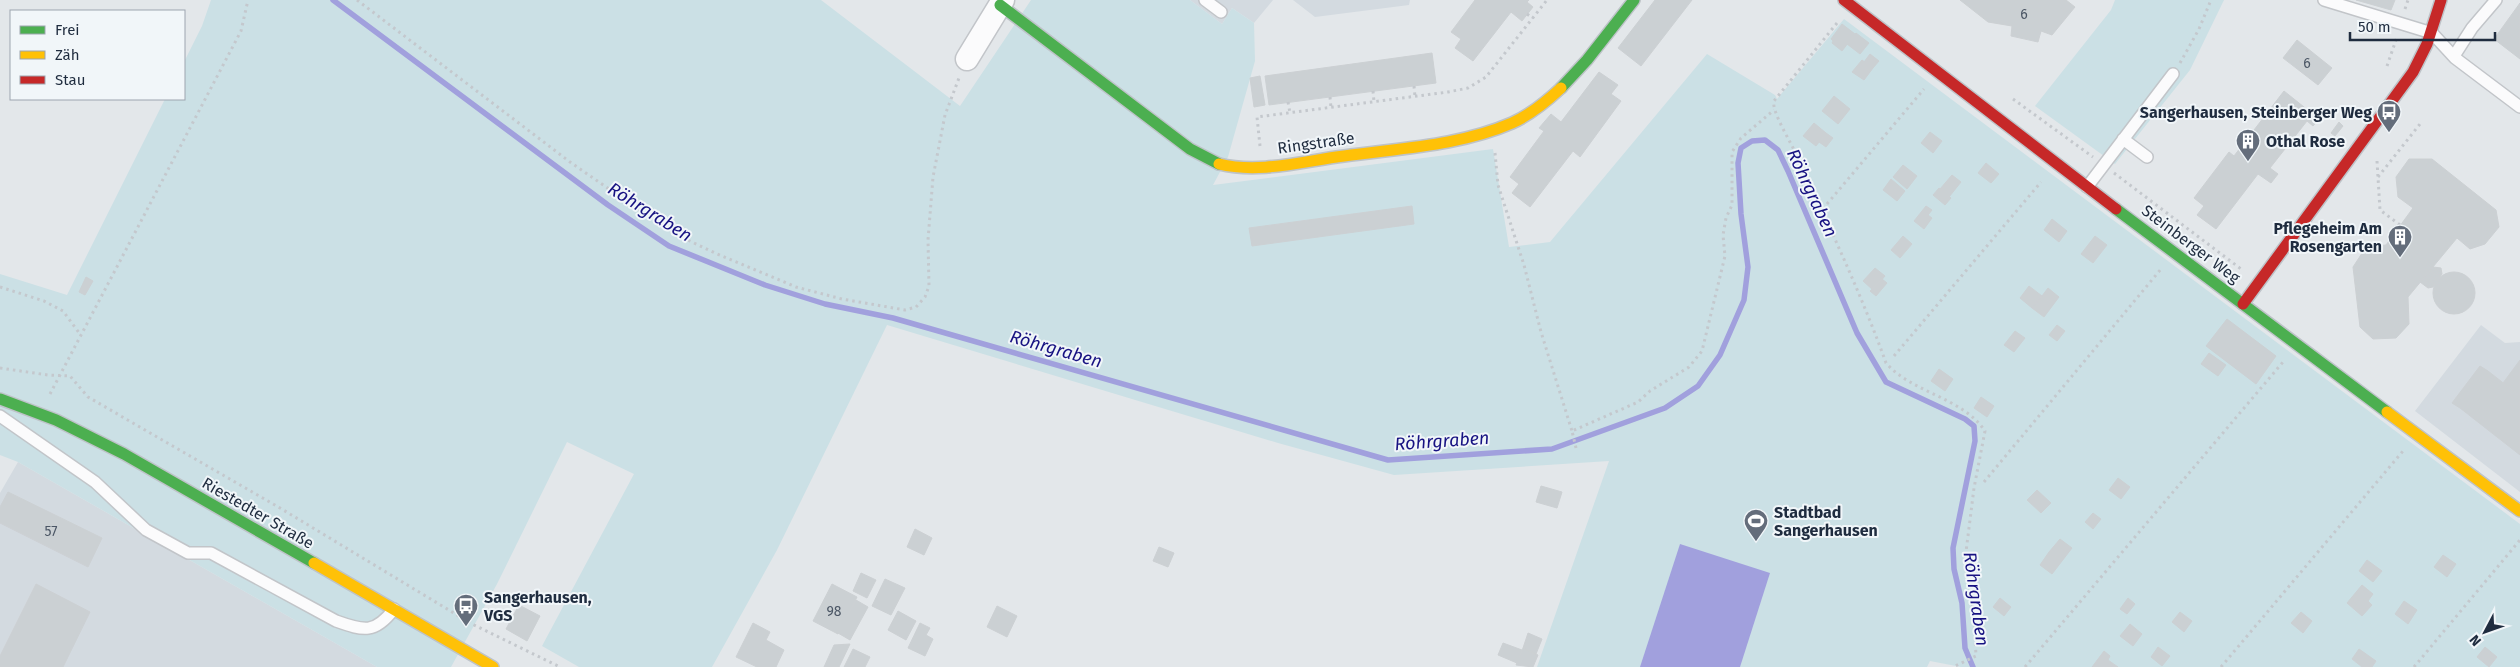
<svg xmlns="http://www.w3.org/2000/svg" width="2520" height="667" viewBox="0 0 2520 667" font-family="'Fira Sans',sans-serif">
<style>
.built{fill:#d3dae0}
.green{fill:#cbe0e5}
.water{fill:#a1a0dd}
.lines{fill:none;stroke-linecap:round;stroke-linejoin:round}
.stream{stroke:#a1a0dd;stroke-width:5.5}
.building{fill:#cbd0d3;stroke:#ccd0d3}
.lane-casing{stroke:#c2c5c9;stroke-width:14}
.street-casing{stroke:#c2c5c9;stroke-width:25}
.fast-casing{stroke:#bec3c8;stroke-width:14}
.slow-casing{stroke:#bec3c8;stroke-width:14}
.jam-casing{stroke:#bec3c8;stroke-width:14}
.path{stroke:#c4c8cd;stroke-width:3;stroke-dasharray:2.5 4;stroke-linecap:butt}
.lane{stroke:#fbfbfc;stroke-width:11}
.street{stroke:#fbfbfc;stroke-width:22}
.fast{stroke:#4caf50;stroke-width:11}
.slow{stroke:#ffc107;stroke-width:11}
.jam{stroke:#c62828;stroke-width:11}
.labels{text-anchor:middle;dominant-baseline:central;stroke-width:4;stroke-linejoin:round;paint-order:stroke}
.number-label{font-size:14px;fill:#4b5665}
.poi-label{font-size:16px;font-weight:bold;fill:#1f2c3f;stroke:#f1f6f9;text-anchor:start}
.street-label{font-size:16px;fill:#1f2c3f;stroke:#f1f6f9}
.water-label{font-size:18px;font-style:italic;fill:#171282;stroke:#f1f6f9}
</style>
<rect width="100%" height="100%" fill="#e3e7ea"/>
<path class="built" d="M1190,0H1273L1254,23L1232,8L1222,24Z
M1293,0H1410L1409,5L1315,17Z
M2481,325L2505,343L2520,342V492L2415,411Z
M18,462L377,667H0V493Z"/>
<path class="green" d="M211,0H821L960,106L1031,0H1190L1222,24L1232,8L1254,23L1255,61L1228,157L1213,185L1493,149L1509,247L1550,242L1707,54L1775,95L1777,99L1844,19L2520,524V667H1961L1930,661L1927,667H1537L1609,461L1394,475L1278,443L887,325L777,550L712,667H579L542,646L634,474L567,442L497,584L451,667H377L18,462L0,455V274L67,295L165,99H184V62L202,26Z
M2115,0H2224L2190,70L2115,164L2035,106L2111,10Z"/>
<path class="water" d="M1680,544L1770,573L1740,667H1640Z"/>
<g class="lines">
<path class="stream" d="M333,0L608,205L669,246L765,285L825,304L893,318L1388,460L1552,449L1665,408L1698,386L1720,355L1744,300L1748,267L1741,214L1738,163L1741,148L1752,141L1765,140L1778,150L1788,171L1857,333L1886,382L1965,419L1974,426L1975,441L1953,548L1954,569L1962,603L1965,648L1973,667"/>
</g>
<path class="building" d="M1475,0H1529L1527,2L1533,7L1522,21L1511,12L1473,61L1455,48L1461,39L1451,32Z
M1655,0H1692L1641,66L1618,48Z
M1960,0H2066L2075,7L2052,35L2041,31L2038,42L2011,36L2012,26L1988,22Z
M2356,0H2395L2391,10Z
M2520,3V59L2494,39Z
M1842,24L1855,34L1842,51L1832,43L1833,41L1831,39Z
M1856,33L1869,43L1860,54L1847,44Z
M2297,40L2332,68L2318,85L2283,58Z
M1432,53L1436,83L1269,105L1265,76Z
M1870,54L1879,61L1873,68L1864,62Z
M1862,60L1873,68L1864,80L1852,72Z
M1599,72L1618,85L1611,94L1621,101L1580,157L1573,151L1530,207L1512,193L1519,184L1510,177L1544,131L1539,128L1551,114L1561,122Z
M1260,76L1265,105L1254,107L1250,78Z
M2284,91L2319,119L2313,126L2307,121L2270,168L2278,174L2271,183L2258,174L2216,229L2197,215L2204,206L2194,198L2229,152L2234,156Z
M1834,96L1850,109L1838,124L1822,111Z
M2339,122L2343,126L2335,136L2331,133Z
M1814,123L1826,133L1816,146L1803,136Z
M1930,132L1942,141L1933,153L1921,143Z
M1826,133L1833,138L1826,147L1819,142Z
M2409,159H2432L2496,210L2499,227L2485,244L2470,249L2457,238L2408,297L2409,324L2396,338L2373,339L2360,327L2353,267L2366,247L2386,245L2413,208L2398,197L2396,177Z
M1986,163L1999,174L1991,183L1978,173Z
M1903,165L1917,176L1907,189L1893,177Z
M1952,175L1961,182L1949,197L1940,189Z
M1891,179L1905,191L1897,201L1883,190Z
M1939,188L1951,198L1945,205L1933,195Z
M1412,206L1414,224L1252,246L1249,228Z
M1926,206L1932,210L1928,215L1932,218L1924,229L1914,221Z
M2052,219L2067,231L2059,242L2044,230Z
M1903,236L1912,244L1900,258L1891,250Z
M2095,236L2107,245L2093,263L2081,254Z
M2433,267L2441,268L2442,274L2433,287L2428,288L2420,282Z
M1875,268L1885,276L1873,290L1863,281Z
M2433 293a21 21 0 1 1 42 0a21 21 0 1 1-42 0Z
M86,277L93,281L85,295L79,292Z
M1882,279L1887,283L1876,296L1870,291Z
M2029,286L2042,296L2032,308L2020,298Z
M2048,288L2059,297L2053,305L2042,296Z
M2042,296L2053,305L2044,317L2032,308Z
M2227,319L2276,356L2256,384L2206,346Z
M2057,325L2065,331L2057,341L2049,335Z
M2015,331L2025,338L2014,352L2004,345Z
M2209,353L2226,365L2218,376L2201,364Z
M2520,360V396L2503,383Z
M2480,366L2488,371L2460,408L2452,403Z
M1939,369L1953,379L1945,391L1931,381Z
M2488,371L2520,396V455L2460,408Z
M1981,397L1994,406L1987,417L1974,408Z
M2118,478L2130,487L2121,499L2109,490Z
M1541,486L1562,492L1557,508L1536,502Z
M2037,490L2051,503L2041,513L2027,500Z
M8,492L102,538L88,567L0,523V507Z
M2093,513L2101,519L2093,529L2085,522Z
M915,529L932,538L924,555L907,547Z
M2060,539L2072,548L2062,561L2049,552Z
M1159,547L1174,553L1168,567L1153,561Z
M2049,552L2062,561L2052,574L2040,565Z
M2443,555L2456,564L2447,577L2434,567Z
M2367,560L2382,571L2373,582L2359,571Z
M861,573L876,580L867,598L853,591Z
M885,579L905,588L891,615L872,606Z
M36,584L90,612L63,667H0V656Z
M832,584L857,597L838,634L813,621Z
M2362,585L2373,594L2368,601L2372,605L2362,616L2347,603Z
M2000,598L2011,607L2004,616L1993,607Z
M2128,598L2135,604L2127,614L2120,609Z
M856,600L868,607L850,640L838,633Z
M2404,601L2417,610L2408,624L2395,614Z
M519,605L540,616L527,641L506,629Z
M997,606L1017,616L1007,637L987,627Z
M898,611L916,621L906,640L888,630Z
M2180,612L2192,621L2184,632L2172,622Z
M2301,612L2312,621L2303,633L2291,623Z
M753,623L770,632L766,640L784,650L776,667H757L736,657Z
M920,623L930,628L926,635L933,639L925,656L908,648Z
M2130,624L2142,634L2133,646L2120,636Z
M1528,633L1542,639L1536,654L1523,648Z
M1503,643L1522,650L1517,663L1498,655Z
M850,644L839,667H824L834,645Z
M2158,647L2170,656L2162,666L2151,657Z
M2485,647L2497,657L2489,667L2477,657Z
M1523,648L1538,655L1533,667L1516,665Z
M853,649L870,657L865,667H844Z
M2359,649L2376,661L2372,667H2362L2352,659Z
M2104,651L2110,656L2108,660L2118,667H2092Z"/>
<g class="lines">
<defs>
<path id="lane" d="M1205,0L1221,12
M2324,0L2432,33L2455,58L2520,107
M2454,56L2472,28L2496,0
M2123,139L2147,157
M2087,187L2173,74
M0,416L95,482L146,530L188,553H211L336,621C364,631 375,634 394,609"/>
<path id="street" d="M967,59L1003,0"/>
<path id="fast" d="M1000,5L1190,149L1219,164
M1561,88L1587,60L1634,0
M2116,209L2387,412
M0,399L56,420L124,454L314,563"/>
<path id="slow" d="M1219,164C1260,174 1303,161 1344,156C1400,148 1459,146 1512,123C1530,115 1546,102 1561,88
M2387,412L2520,511
M314,563L493,667"/>
<path id="jam" d="M1844,0L2116,209
M2243,304L2413,72L2427,44L2441,0"/>
</defs>
<use href="#lane" class="lane-casing"/>
<use href="#street" class="street-casing"/>
<use href="#fast" class="fast-casing"/>
<use href="#slow" class="slow-casing"/>
<use href="#jam" class="jam-casing"/>
<path class="path" d="M357,0L570,162L671,232L715,253L796,287L842,299L905,310L916,307L925,297L929,286L928,240L933,177L945,115L959,78
M2405,9L2408,0
M1527,14L1533,18
M1837,23L1774,101C1771,111 1792,144 1797,156C1828,224 1861,293 1886,363C1912,393 1962,397 1985,431L1974,488L1966,552L1974,618L1976,656L1953,667
M2180,63L2199,29L2211,0
M2387,66L2397,37
M1414,86L1415,97
M1373,91L1374,102
M1330,97L1331,108
M2013,99L2093,157
M1288,102L1290,113
M1260,146L1257,117L1448,92L1468,88L1486,77L1547,0
M1495,153L1498,185L1524,265L1541,332L1572,431
M2377,161L2380,210L2400,225
M2114,173L2241,269
M2378,177L2420,124
M1827,204L1924,89
M0,287L44,301L63,311L80,334
M1894,356L2041,182
M0,368L48,375L70,376L88,397L280,508L472,624L560,667
M50,394L241,31L248,0
M1576,448L1572,431L1638,402L1650,391L1689,367L1702,351L1725,256L1723,235L1726,218L1732,205V152L1741,138L1774,110
M1984,482L2161,269
M2025,667L2283,362
M2221,667L2403,451
M2414,667L2520,540"/>
<use href="#lane" class="lane"/>
<use href="#street" class="street"/>
<use href="#fast" class="fast"/>
<use href="#slow" class="slow"/>
<use href="#jam" class="jam"/>
</g>
<defs>
<symbol id="bus-pin" viewBox="-11 -11 22 30"><path d="M0 17L-7.5 6A9.5 9.5 0 1 1 7.5 6Z" fill="#646d7b" stroke="#f1f6f9"/><path d="M-5-6H5V4H4V6H2V4H-2V6H-4V4H-5ZM-3.5-4V0h7V-4ZM-3.5 1.2v1.5H-2V1.2ZM2 1.2v1.5H3.5V1.2Z" fill="#fff"/></symbol>
<symbol id="building-pin" viewBox="-11 -11 22 30"><path d="M0 17L-7.5 6A9.5 9.5 0 1 1 7.5 6Z" fill="#646d7b" stroke="#f1f6f9"/><path d="M-4-6H4V6H1V3H-1V6H-4ZM-2.5-4.3h1.7v1.8h-1.7ZM.8-4.3h1.7v1.8H.8ZM-2.5-1h1.7V.8h-1.7ZM.8-1h1.7V.8H.8Z" fill="#fff"/></symbol>
<symbol id="stadium-pin" viewBox="-11 -11 22 30"><path d="M0 17L-7.5 6A9.5 9.5 0 1 1 7.5 6Z" fill="#646d7b" stroke="#f1f6f9"/><path d="M0-5a6.5 5 0 1 0 0 10a6.5 5 0 1 0 0-10ZM-3.5-1.8h7v3.6h-7Z" fill="#fff"/></symbol>
</defs>
<g fill-rule="evenodd">
<use href="#bus-pin" x="2375" y="98" width="28" height="38"/>
<use href="#building-pin" x="2234" y="127" width="28" height="38"/>
<use href="#building-pin" x="2386" y="223" width="28" height="38"/>
<use href="#stadium-pin" x="1742" y="507" width="28" height="38"/>
<use href="#bus-pin" x="452" y="592" width="28" height="38"/>
</g>
<g class="labels">
<g class="number-label">
<text x="2024" y="14">6</text>
<text x="2307" y="63">6</text>
<text x="51" y="531">57</text>
<text x="834" y="611">98</text>
</g>
<g class="poi-label">
<text x="2372" y="112" text-anchor="end">Sangerhausen, Steinberger Weg</text>
<text x="2266" y="141">Othal Rose</text>
<text x="2382" y="228" text-anchor="end">Pflegeheim Am<tspan x="2382" dy="18">Rosengarten</tspan></text>
<text x="1774" y="512">Stadtbad<tspan x="1774" dy="18">Sangerhausen</tspan></text>
<text x="484" y="597">Sangerhausen,<tspan x="484" dy="18">VGS</tspan></text>
</g>
<g class="street-label">
<text transform="translate(1316 143) rotate(-8)">Ringstraße</text>
<text transform="translate(2191 244) rotate(37)">Steinberger Weg</text>
<text transform="translate(258 513) rotate(30)">Riestedter Straße</text>
</g>
<g class="water-label">
<text transform="translate(1812 193) rotate(65)">Röhrgraben</text>
<text transform="translate(650 212) rotate(32)">Röhrgraben</text>
<text transform="translate(1056 349) rotate(16)">Röhrgraben</text>
<text transform="translate(1442 441) rotate(-4)">Röhrgraben</text>
<text transform="translate(1976 599) rotate(82)">Röhrgraben</text>
</g>
</g>
<rect x="10" y="10" width="175" height="90" fill="#f1f6f9" stroke="#9da5af"/>
<rect x="20" y="26" width="25" height="8" fill="#4caf50" stroke="#9da5af"/>
<text x="55" y="35" font-size="15" fill="#1f2c3f">Frei</text>
<rect x="20" y="51" width="25" height="8" fill="#ffc107" stroke="#9da5af"/>
<text x="55" y="60" font-size="15" fill="#1f2c3f">Zäh</text>
<rect x="20" y="76" width="25" height="8" fill="#c62828" stroke="#9da5af"/>
<text x="55" y="85" font-size="15" fill="#1f2c3f">Stau</text>
<g transform="translate(2485 632) rotate(229)" stroke="#f1f6f9" stroke-width="4" paint-order="stroke">
<path d="M0-4L9 19L0 12L-9 19Z" fill="#1f2c3f"/>
<text y="-8" font-size="14" font-weight="bold" text-anchor="middle" fill="#1f2c3f">N</text>
</g>
<path d="M2350 32v8h145v-8" fill="none" stroke="#1f2c3f" stroke-width="2.5"/>
<text x="2358" y="32" font-size="15" fill="#1f2c3f" stroke="#f1f6f9" stroke-width="4" paint-order="stroke">50 m</text>
</svg>
